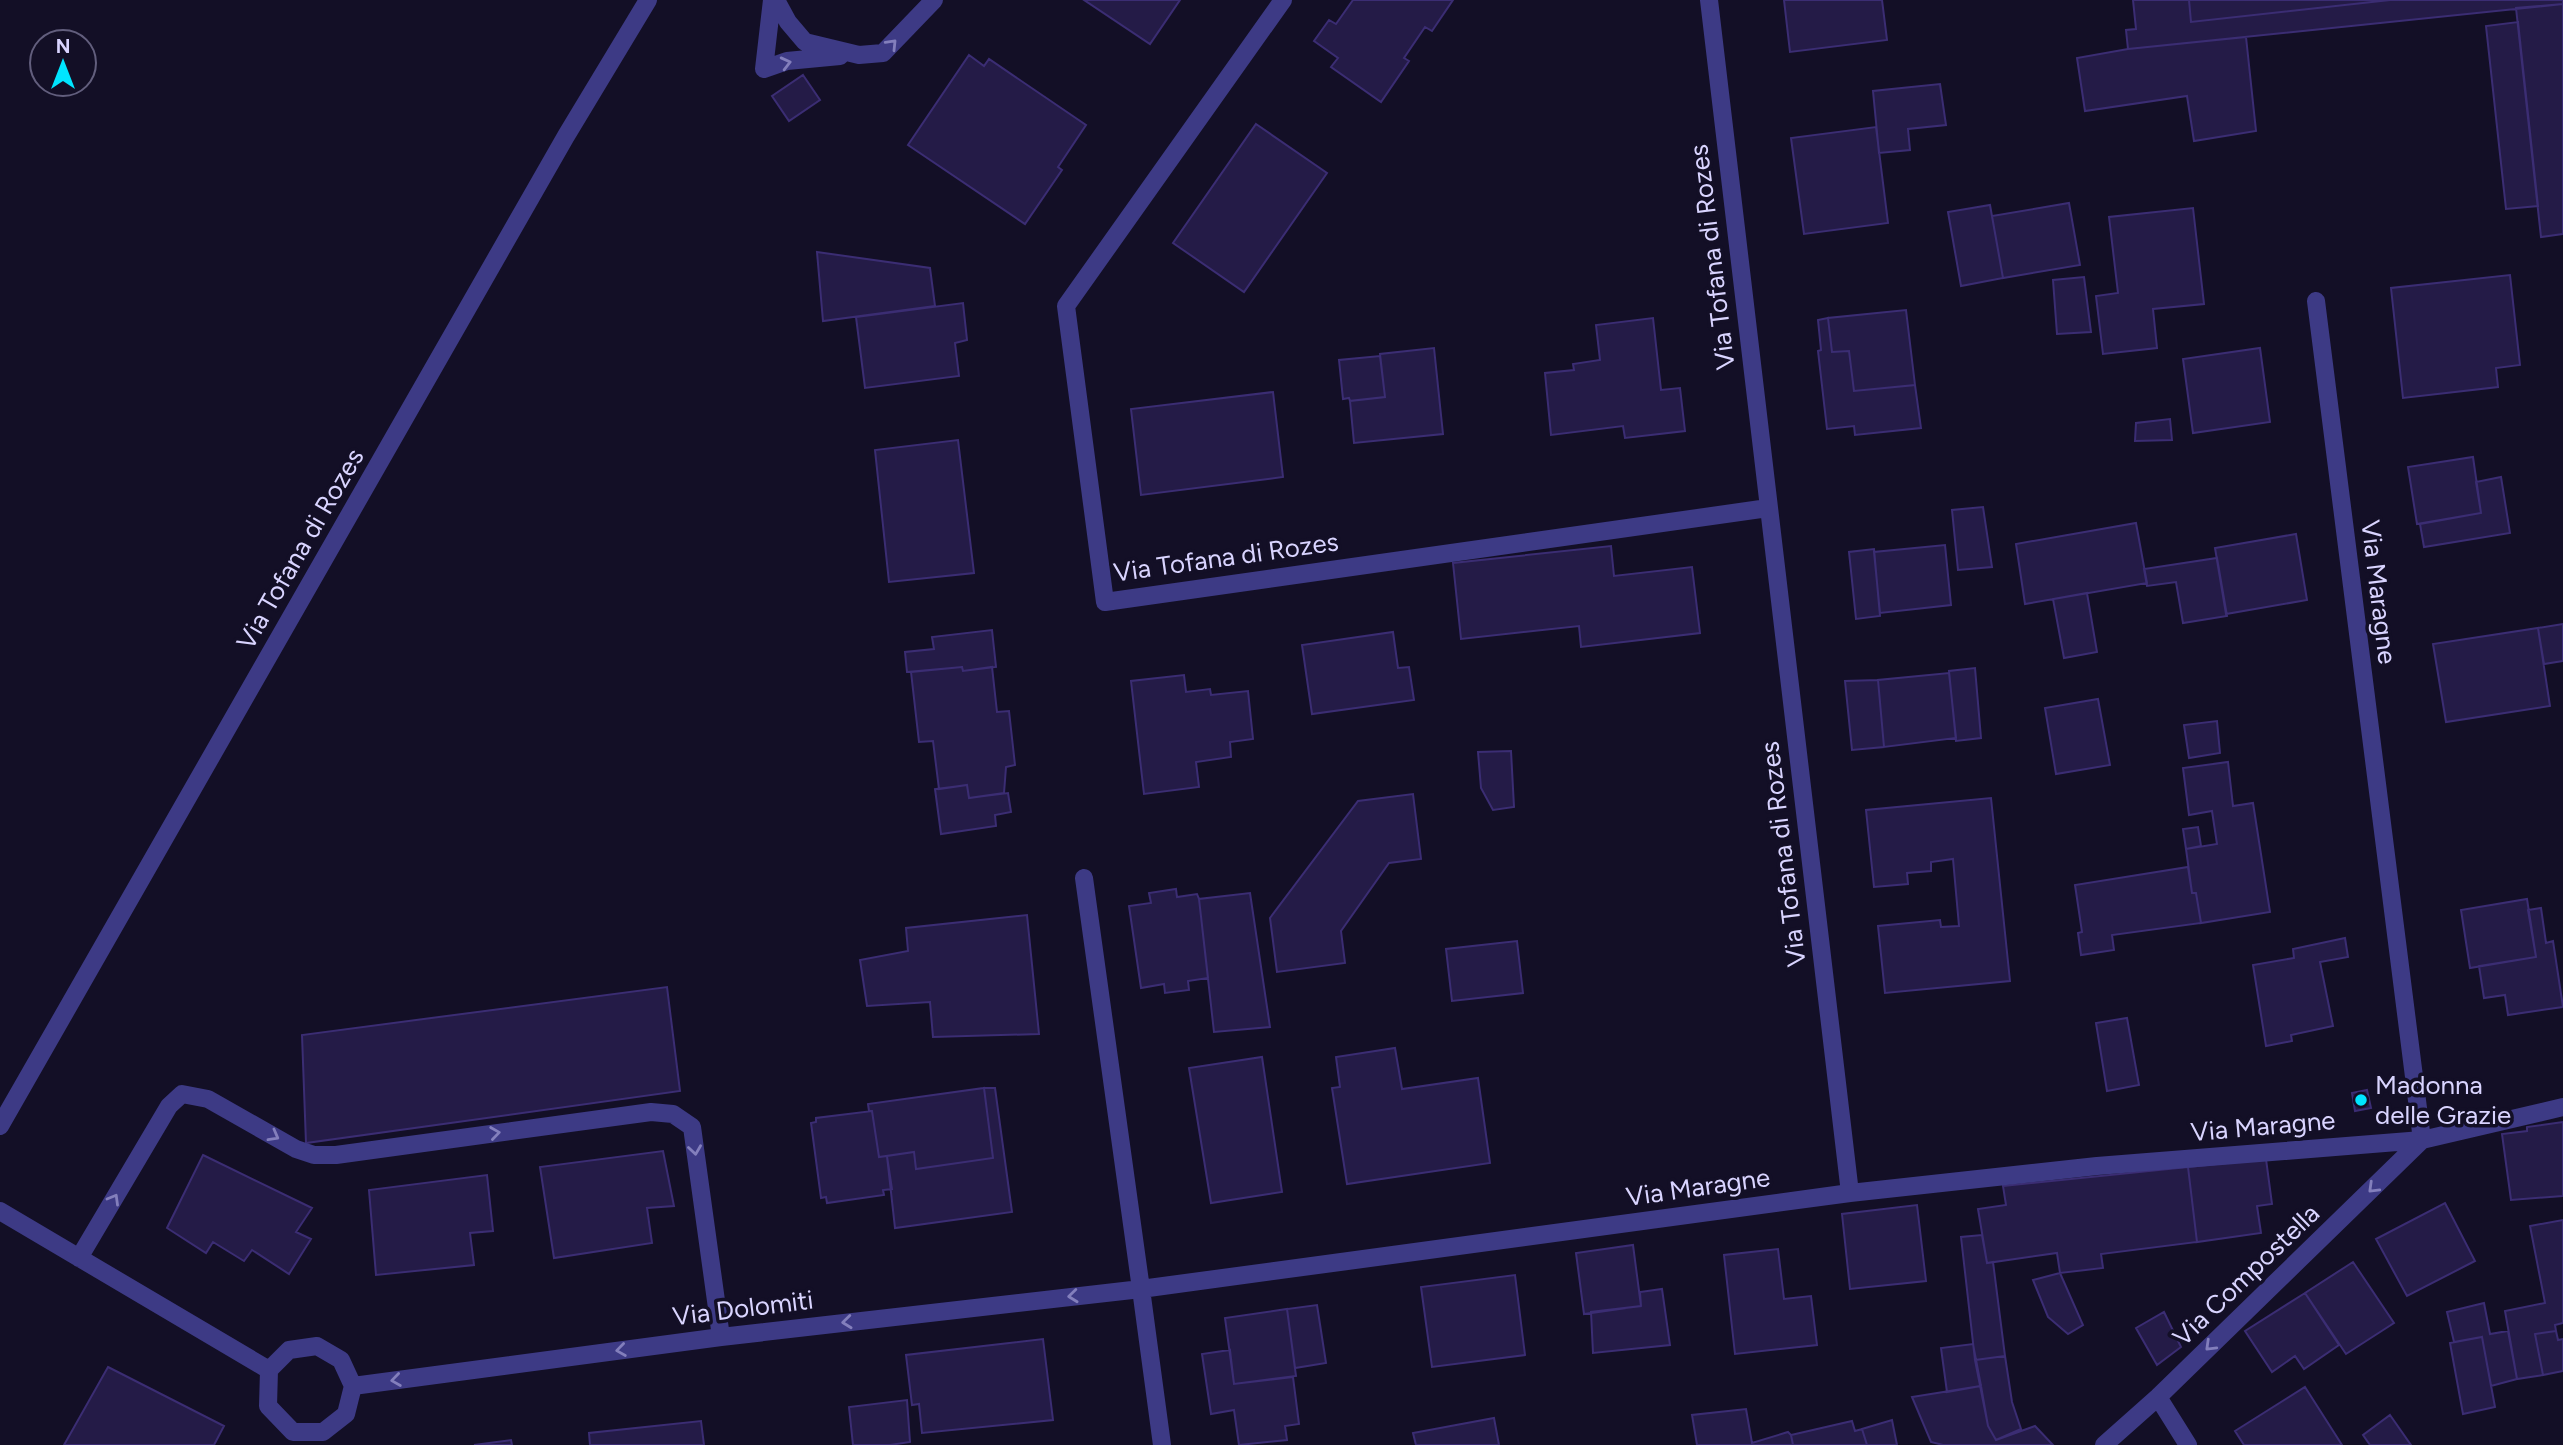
<svg xmlns="http://www.w3.org/2000/svg" width="2563" height="1445" viewBox="0 0 2563 1445" font-family="Figtree,sans-serif">
<style>
.building{fill:#241b47;stroke:#3b2d73;stroke-width:2}
.lines{fill:none;stroke-linecap:round;stroke-linejoin:round}
.lane{stroke:#3d3a85;stroke-width:18}
.street{stroke:#3d3a85;stroke-width:18}
.oneway{stroke:#837fbc}
.poi-dot{fill:#00e5ff;stroke:#130f26;stroke-width:2.5}
.labels{text-anchor:middle;dominant-baseline:central;stroke-width:7;stroke-linejoin:round;paint-order:stroke}
.street-label{font-size:26px;fill:#d9d4ff;stroke:#130f26}
.poi-label{font-size:26px;fill:#d9d4ff;stroke:#130f26;text-anchor:start}
</style>
<rect width="100%" height="100%" fill="#130f26"/>
<path class="building" d="M1084,0H1180L1150,44Z
M1353,0H1453L1432,31L1425,27L1404,58L1409,61L1381,102L1331,67L1338,58L1314,41L1329,20L1336,24Z
M1784,0H1882L1887,40L1790,52Z
M2133,0H2189L2191,22L2390,0H2563V4L2128,49L2126,30L2136,29Z
M2189,0H2390L2191,22Z
M2563,4V234L2541,237L2516,8Z
M2518,22L2538,206L2506,209L2486,26Z
M2246,37L2256,131L2194,141L2187,96L2085,111L2077,58L2128,49Z
M969,55L984,66L989,59L1086,125L1058,167L1062,170L1025,224L908,145Z
M803,75L820,100L789,121L772,96Z
M1940,84L1946,125L1908,129L1910,150L1879,153L1873,91Z
M1256,124L1327,173L1244,292L1173,243Z
M1876,127L1888,223L1804,234L1791,138Z
M2069,203L2080,265L2003,278L1992,216Z
M1990,205L2003,278L1961,286L1948,212Z
M2193,208L2204,304L2153,309L2157,348L2103,354L2096,296L2118,293L2109,217Z
M817,252L930,268L935,306L823,321Z
M2510,275L2520,365L2496,368L2498,387L2403,398L2391,288Z
M2084,277L2091,332L2057,334L2053,280Z
M963,303L967,340L955,343L959,376L865,388L856,317Z
M1906,310L1915,385L1854,391L1849,351L1832,352L1828,318Z
M1653,318L1661,390L1680,388L1685,431L1625,438L1623,426L1551,435L1545,373L1574,370L1573,364L1600,360L1596,325Z
M1828,318L1832,352L1849,351L1854,391L1915,385L1921,428L1855,435L1854,426L1827,429L1818,351L1821,350L1818,320Z
M1434,348L1443,434L1354,443L1350,401L1385,397L1380,354Z
M2260,348L2270,422L2193,433L2183,359Z
M1380,356L1385,397L1350,401L1349,398L1343,399L1339,360Z
M1273,392L1283,477L1141,495L1131,409Z
M2170,419L2172,440L2135,441L2136,423Z
M958,440L974,573L889,582L875,450Z
M2473,457L2481,513L2417,524L2408,467Z
M2501,477L2510,533L2424,547L2420,524L2481,513L2476,482Z
M1983,507L1992,567L1958,570L1952,510Z
M2136,523L2147,583L2025,604L2016,544Z
M2296,534L2307,600L2226,614L2215,548Z
M1945,545L1951,605L1880,613L1874,552Z
M1611,546L1614,576L1692,567L1700,633L1581,647L1579,626L1461,639L1453,563Z
M1874,549L1880,616L1856,619L1849,552Z
M2217,558L2227,616L2183,623L2176,582L2147,586L2144,569Z
M2087,593L2097,652L2064,658L2053,599Z
M2563,624V661L2544,664L2538,628Z
M2538,628L2550,706L2446,722L2433,644Z
M992,630L996,667L963,671L962,667L907,672L905,652L934,649L932,637Z
M1393,632L1398,668L1409,667L1414,700L1312,714L1302,645Z
M962,667L963,671L992,667L997,712L1009,711L1015,765L1006,767L1004,793L969,798L967,785L939,789L933,741L919,742L911,672Z
M1975,668L1981,738L1956,741L1949,671Z
M1949,673L1956,738L1884,747L1878,680Z
M1184,675L1186,692L1210,689L1211,695L1248,691L1253,739L1230,742L1231,757L1196,762L1199,787L1144,794L1131,681Z
M1878,680L1884,747L1852,750L1845,681Z
M2098,699L2110,765L2056,774L2045,708Z
M2217,721L2220,753L2189,758L2184,725Z
M1511,751L1514,807L1493,810L1481,788L1478,752Z
M2228,762L2233,806L2253,803L2270,912L2201,923L2196,893H2192L2186,849L2217,844L2212,811L2189,815L2183,768Z
M967,785L969,798L1008,793L1011,812L995,815L996,826L941,834L935,789Z
M1413,794L1421,859L1389,863L1341,931L1345,963L1277,972L1270,918L1358,801Z
M1991,798L2010,981L1885,993L1878,926L1940,920L1941,927L1959,926L1953,859L1931,862V871L1907,873L1908,884L1874,887L1866,810Z
M2198,827L2201,846L2186,849L2183,829Z
M2188,867L2192,893H2196L2201,923L2112,935L2114,950L2081,955L2078,933L2082,932L2075,885Z
M1176,889L1177,897L1197,894L1199,899L1208,978L1188,981L1189,990L1165,993L1164,984L1141,988L1129,906L1151,903L1149,893Z
M1250,893L1270,1027L1214,1032L1199,899Z
M2527,899L2536,957L2470,968L2461,910Z
M2541,908L2546,943L2553,941L2563,1007L2508,1015L2505,995L2484,998L2479,966L2536,957L2528,910Z
M1027,915L1039,1034L933,1037L930,1002L867,1006L860,960L908,951L906,928Z
M2345,938L2348,957L2320,962L2333,1026L2291,1035L2292,1041L2266,1046L2253,965L2294,958L2293,949Z
M1517,941L1523,993L1452,1001L1446,949Z
M667,987L680,1091L306,1143L302,1035Z
M2127,1018L2139,1085L2107,1091L2096,1023Z
M1395,1048L1402,1089L1478,1078L1490,1163L1347,1184L1332,1088L1340,1087L1336,1057Z
M1262,1057L1282,1192L1211,1203L1189,1068Z
M984,1088L993,1158L916,1169L914,1152L879,1157L872,1111H869L868,1104Z
M984,1088H995L1012,1212L895,1228L887,1156L914,1152L916,1169L993,1158Z
M2367,1090L2371,1108L2355,1111L2352,1093Z
M872,1111L879,1157L887,1156L892,1189L883,1190L884,1195L827,1203L826,1197L821,1198L811,1123L816,1122V1118Z
M2563,1122V1196L2511,1200L2502,1134L2527,1131V1127Z
M663,1151L674,1206L647,1208L652,1243L554,1258L540,1167Z
M203,1155L312,1208L296,1232L311,1239L289,1274L252,1250L244,1261L213,1242L206,1253L167,1228Z
M2266,1159L2272,1204L2257,1206L2261,1233L2197,1242L2188,1167Z
M2188,1167L2197,1242L2101,1254L2103,1268L2060,1273L2057,1253L1987,1263L1978,1209L2006,1205L2003,1186Z
M487,1175L493,1231L470,1233L474,1265L376,1275L369,1190Z
M2445,1203L2475,1261L2407,1296L2376,1239Z
M1917,1205L1926,1281L1850,1289L1842,1214Z
M2563,1220V1323L2555,1325L2556,1331L2535,1334L2543,1375L2517,1379L2505,1311L2545,1303L2530,1226Z
M1982,1235L1987,1263L1993,1262L2005,1356L1975,1360L1961,1237Z
M1633,1245L1641,1306L1584,1314L1576,1253Z
M1778,1249L1784,1299L1811,1296L1817,1345L1735,1354L1724,1255Z
M2353,1262L2394,1323L2346,1354L2305,1293Z
M2060,1273L2083,1325L2068,1334L2048,1317L2033,1280Z
M1515,1275L1525,1355L1432,1367L1421,1287Z
M1662,1289L1670,1345L1593,1353L1591,1312L1641,1306L1640,1292Z
M2305,1293L2339,1345L2304,1369L2295,1356L2272,1372L2245,1331Z
M2484,1303L2490,1334L2508,1331L2517,1379L2491,1386L2482,1337L2454,1342L2447,1312Z
M1317,1305L1326,1363L1295,1368L1287,1309Z
M1287,1309L1296,1376L1234,1384L1225,1318Z
M2164,1312L2181,1347L2157,1365L2136,1328Z
M2556,1331L2558,1340L2563,1339V1371L2543,1375L2535,1334Z
M2482,1337L2495,1407L2463,1414L2450,1343Z
M1043,1339L1053,1420L922,1433L919,1404L912,1405L906,1355Z
M1973,1344L1981,1386L1947,1392L1941,1348Z
M1230,1350L1234,1384L1293,1377L1299,1424L1285,1426L1287,1440L1239,1445L1234,1410L1211,1414L1202,1354Z
M2005,1356L2012,1402L2021,1429L1996,1440L1988,1426L1975,1360Z
M108,1367L224,1426L214,1445H64Z
M1981,1386L1988,1426L1996,1440L2035,1426L2053,1445H1943L1931,1442L1912,1397Z
M2305,1387L2342,1445H2244L2235,1431Z
M907,1400L910,1442L890,1445H853L849,1407Z
M1746,1409L1752,1443L1788,1432L1791,1435L1793,1445H1697L1692,1415Z
M2390,1415L2411,1445H2370L2363,1435Z
M1494,1418L1499,1445H1416L1413,1433Z
M1892,1420L1897,1445H1867L1862,1429Z
M701,1421L704,1445H590L589,1433Z
M1852,1421L1855,1431L1862,1429L1867,1445H1793L1791,1435Z
M511,1440L512,1445H474Z"/>
<g class="lines">
<path class="lane" d="M772,0L764,69L787,61L840,56
M776,0L788,22L805,42L859,55L883,53L934,0"/>
<path class="street" d="M1283,0L1066,306L1105,602L1768,508
M1709,0L1850,1193
M0,1126L566,136L648,0
M0,1211L269,1370
M79,1258L169,1106L182,1094L208,1099L296,1149L314,1155H336L651,1112L673,1114L692,1127L721,1337
M317,1346L341,1360L353,1386L346,1414L323,1432H293L268,1406L269,1370L289,1350Z
M353,1386L721,1337L1141,1289L1084,878
M2158,1397L2188,1445
M1162,1445L1141,1289L1850,1193L2097,1166L2422,1140L2316,301
M2104,1445L2158,1397L2422,1140L2563,1107"/>
</g>
<defs><path id="oneway-chevron" d="M-2-3.5L2.5 0L-2 3.5" fill="none" stroke-width="1.6" stroke-linecap="round" stroke-linejoin="round" transform="scale(1.75)"/></defs>
<g class="oneway">
<use href="#oneway-chevron" transform="translate(892 44) rotate(-46)"/>
<use href="#oneway-chevron" transform="translate(786 63) rotate(-14)"/>
<use href="#oneway-chevron" transform="translate(495 1133) rotate(-8)"/>
<use href="#oneway-chevron" transform="translate(274 1136) rotate(29)"/>
<use href="#oneway-chevron" transform="translate(695 1150) rotate(82)"/>
<use href="#oneway-chevron" transform="translate(2373 1188) rotate(136)"/>
<use href="#oneway-chevron" transform="translate(114 1199) rotate(-60)"/>
<use href="#oneway-chevron" transform="translate(1073 1296) rotate(174)"/>
<use href="#oneway-chevron" transform="translate(847 1322) rotate(174)"/>
<use href="#oneway-chevron" transform="translate(2210 1346) rotate(136)"/>
<use href="#oneway-chevron" transform="translate(621 1350) rotate(172)"/>
<use href="#oneway-chevron" transform="translate(396 1380) rotate(172)"/>
</g>
<circle class="poi-dot" cx="2361" cy="1100" r="7"/>
<g class="labels">
<g class="street-label">
<text transform="translate(1712 257) rotate(-97)">Via Tofana di Rozes</text>
<text transform="translate(300 549) rotate(-60)">Via Tofana di Rozes</text>
<text transform="translate(1226 557) rotate(-8)">Via Tofana di Rozes</text>
<text transform="translate(2379 592) rotate(83)">Via Maragne</text>
<text transform="translate(1783 854) rotate(-97)">Via Tofana di Rozes</text>
<text transform="translate(2263 1126) rotate(-5)">Via Maragne</text>
<text transform="translate(1698 1187) rotate(-8)">Via Maragne</text>
<text transform="translate(2246 1275) rotate(-44)">Via Compostella</text>
<text transform="translate(743 1308) rotate(-7)">Via Dolomiti</text>
</g>
<g class="poi-label">
<text x="2375" y="1085">Madonna<tspan x="2375" dy="30">delle Grazie</tspan></text>
</g>
</g>
<g transform="translate(63 63)"><circle r="33" fill="#130f26" stroke="#625e7d" stroke-width="2"/>
<path d="M0-5L12 26L0 18L-12 26Z" fill="#00e5ff"/>
<text y="-10" font-size="19" font-weight="bold" text-anchor="middle" fill="#d9d4ff">N</text>
</g>
</svg>
